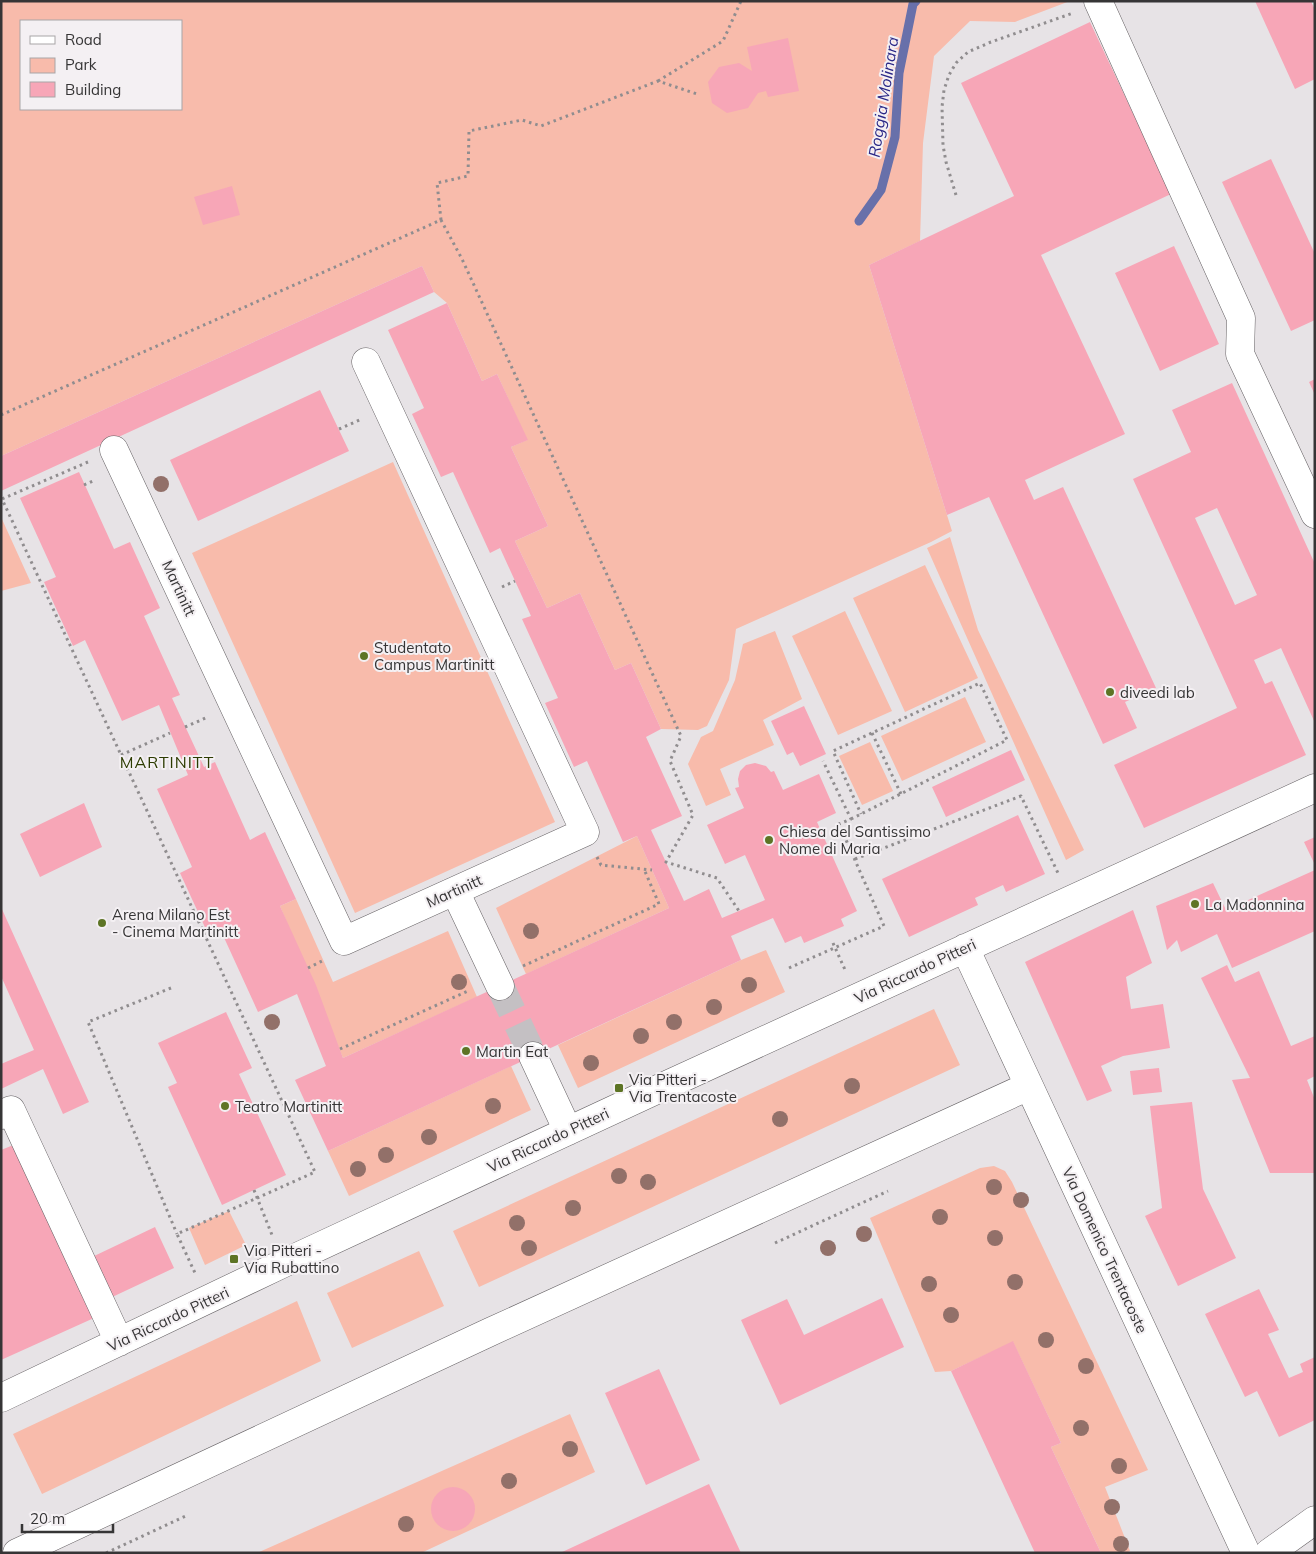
<svg xmlns="http://www.w3.org/2000/svg" width="1316" height="1554" viewBox="0 0 1316 1554" font-family="Mulish,sans-serif">
<style>
.green{fill:#f8bbab;fill-rule:evenodd}
.lines{fill:none;stroke-linecap:round;stroke-linejoin:round}
.stream{stroke:#6870aa;stroke-width:9}
.building{fill:#f7a6b7;fill-rule:evenodd}
.minor-tunnel{stroke:#c4c0c3;stroke-width:28;stroke-dasharray:28 14;stroke-linecap:butt}
.minor-casing{stroke:#656164;stroke-width:29}
.path{stroke:#908d8f;stroke-width:3;stroke-dasharray:2.5 4;stroke-linecap:butt}
.minor{stroke:#fff;stroke-width:28}
.tree{fill:#927069}
.poi-dot{fill:#5d7425;stroke:#f4f0f3;stroke-width:2}
.labels{text-anchor:middle;dominant-baseline:central;stroke-width:4;stroke-linejoin:round;paint-order:stroke}
.street-label{font-size:15px;fill:#363536;stroke:#f4f0f3}
.poi-label{font-size:15px;fill:#363536;stroke:#f4f0f3;text-anchor:start}
.water-label{font-size:16px;font-style:italic;fill:#2a2786;stroke:#f4f0f3}
.neighbourhood-label{font-size:16px;letter-spacing:1px;fill:#2c3b01;stroke:#f4f0f3}
</style>
<rect width="100%" height="100%" fill="#e7e3e6"/>
<path class="green" d="M1,1H1070L1015,22L970,21L934,56L923,143L920,241L869,265L952,531L931,542L736,629L729,680L707,726L698,730L661,729L631,663L615,670L580,593L547,608L515,541L548,526L511,447L527,440L497,374L482,381L447,303L434,292L422,266L1,456ZM21,21H181V109H21Z
M393,462L555,822L355,913L192,553Z
M1,517L31,583L1,591Z
M950,537L978,630L1084,850L1066,860L927,548Z
M925,565L978,678L905,712L853,598Z
M845,611L892,711L838,735L792,636Z
M775,631L802,699L763,720L774,745L720,769L731,795L706,806L688,764L701,737L713,731L735,680L743,644Z
M965,697L986,742L902,781L881,736Z
M870,742L893,791L862,805L839,756Z
M637,836L669,908L526,974L496,908Z
M296,899L333,982L448,931L477,997L343,1058L280,906Z
M766,950L785,992L578,1088L558,1045L741,960Z
M934,1009L960,1065L479,1287L453,1231Z
M511,1066L531,1110L349,1196L328,1151Z
M994,1166L1005,1171L1012,1182L1148,1470L1105,1487L1130,1551L1126,1553H1101L1051,1447L1061,1443L1013,1342L951,1371L935,1372L870,1218L980,1168Z
M229,1211L246,1245L205,1265L189,1228Z
M419,1251L444,1306L352,1348L327,1293Z
M297,1301L321,1361L42,1494L13,1434Z
M570,1414L595,1472L421,1553H257Z"/>
<g class="lines">
<path class="stream" d="M859,221L881,190L895,137L899,73L913,4L916,1"/>
</g>
<path class="building" d="M1255,1H1311L1315,10V79L1295,89Z
M1090,22L1171,194L1041,255L1125,434L1025,480L1034,500L1063,487L1156,688L1125,702L1137,728L1103,744L989,497L947,515L869,265L1014,196L961,83Z
M788,38L799,91L768,97L766,91L758,93L748,108L727,113L712,103L708,82L719,67L739,63L752,71L747,47Z
M1271,159L1315,254V320L1291,331L1222,182Z
M232,186L240,215L203,225L194,197Z
M1174,246L1219,344L1160,371L1115,273Z
M422,266L434,292L1,491V456Z
M447,303L482,381L497,374L528,440L511,447L548,526L515,541L547,608L580,593L615,670L631,663L661,729L646,737L682,816L651,830L684,901L709,889L722,918L765,900L745,855L725,864L707,825L744,808L735,788L739,787L738,779L740,771L746,765L755,763L766,766L771,772L774,771L783,790L819,774L836,813L817,822L857,911L841,919L844,926L804,943L801,936L785,943L773,918L731,936L741,960L328,1151L295,1080L326,1066L297,994L258,1012L221,931L209,936L180,873L192,867L157,789L188,775L159,705L122,721L85,640L73,646L44,582L56,577L20,498L79,472L114,549L130,542L160,608L144,616L180,695L172,698L204,767L215,762L250,840L265,832L296,899L280,906L316,985L343,1058L669,908L637,836L623,842L587,761L574,767L545,703L558,698L522,619L531,616L500,548L490,553L453,472L441,477L412,414L424,408L388,330Z
M1315,379V395L1309,382Z
M1232,383L1315,564V723L1281,648L1254,660L1265,684L1272,681L1306,755L1144,828L1114,765L1237,708L1133,479L1191,452L1172,410ZM1217,508L1257,595L1235,605L1195,518Z
M320,390L349,451L198,521L170,460Z
M804,706L826,754L800,766L793,752L787,755L771,721Z
M1011,750L1025,780L946,817L932,787Z
M84,803L102,847L40,877L20,834Z
M1018,815L1045,874L1006,892L1003,885L975,898L978,905L909,937L882,879Z
M1315,837V865L1304,842Z
M1315,870V931L1232,968L1217,934L1181,952L1177,940L1167,950L1156,906L1213,883L1226,910Z
M1,907L89,1102L63,1114L43,1069L1,1089V1064L34,1050L1,976Z
M1133,910L1152,963L1126,977L1131,1009L1163,1004L1170,1048L1123,1056L1101,1066L1112,1091L1087,1101L1025,962Z
M1227,965L1235,982L1259,971L1291,1046L1315,1036V1076L1307,1080L1315,1100V1173H1270L1232,1080L1250,1078L1201,978Z
M226,1012L252,1068L239,1074L286,1175L222,1205L168,1087L177,1083L158,1043Z
M1159,1068L1162,1092L1133,1095L1130,1071Z
M1192,1102L1203,1189L1236,1258L1178,1286L1145,1216L1162,1208L1150,1106Z
M16,1144L94,1318L1,1360V1150Z
M155,1227L174,1268L108,1299L90,1258Z
M1259,1289L1279,1330L1268,1334L1289,1378L1303,1372L1300,1364L1315,1357V1420L1279,1437L1257,1391L1245,1397L1205,1314Z
M882,1298L904,1347L780,1405L741,1320L787,1299L804,1335Z
M1013,1341L1061,1443L1051,1447L1101,1553H1035L951,1371Z
M659,1369L700,1460L646,1485L605,1393Z
M709,1484L741,1553H560Z
M431 1509a22 22 0 1 1 44 0a22 22 0 1 1-44 0Z"/>
<g class="lines">
<path class="minor-tunnel" d="M500,986L533,1056"/>
<defs>
<path id="minor" d="M1098,1L1241,318L1240,354L1315,514
M114,450L344,941L585,832L366,362
M455,891L500,986
M965,948L1246,1553
M533,1056L568,1131
M1,1115L11,1110L119,1342
M1,1398L284,1263L669,1084L1315,788
M17,1553L490,1332L1029,1086
M1269,1553L1315,1520"/>
</defs>
<use href="#minor" class="minor-casing"/>
<path class="path" d="M658,81L723,41L741,1
M956,195L946,162L943,145L942,107L944,90L949,75L956,63L968,52L991,42L1073,13
M441,220L437,183L468,176L469,131L522,120L541,126L658,81L697,94
M1,415L441,220L462,259L681,736L670,761L693,815L666,862L717,878L739,911
M339,429L362,419
M88,462L2,499L315,1172L177,1234L195,1273
M84,485L95,480
M502,587L515,581
M185,727L208,717
M872,733L901,794
M121,755L170,733
M851,819L861,814L1007,740L980,683L833,751L861,814
M597,857L601,865L652,870
M855,859L1021,796L1058,873
M833,943L846,972
M523,966L659,904L644,869
M308,968L322,961
M789,968L884,926L839,824L851,819L823,761
M171,988L88,1022L177,1234
M340,1049L470,990
M254,1190L272,1235
M775,1243L888,1191
M106,1553L188,1515"/>
<use href="#minor" class="minor"/>
</g>
<g class="tree">
<circle cx="161" cy="484" r="8"/>
<circle cx="531" cy="931" r="8"/>
<circle cx="459" cy="982" r="8"/>
<circle cx="749" cy="985" r="8"/>
<circle cx="714" cy="1007" r="8"/>
<circle cx="272" cy="1022" r="8"/>
<circle cx="674" cy="1022" r="8"/>
<circle cx="641" cy="1036" r="8"/>
<circle cx="591" cy="1063" r="8"/>
<circle cx="852" cy="1086" r="8"/>
<circle cx="493" cy="1106" r="8"/>
<circle cx="780" cy="1119" r="8"/>
<circle cx="429" cy="1137" r="8"/>
<circle cx="386" cy="1155" r="8"/>
<circle cx="358" cy="1169" r="8"/>
<circle cx="619" cy="1176" r="8"/>
<circle cx="648" cy="1182" r="8"/>
<circle cx="994" cy="1187" r="8"/>
<circle cx="1021" cy="1200" r="8"/>
<circle cx="573" cy="1208" r="8"/>
<circle cx="940" cy="1217" r="8"/>
<circle cx="517" cy="1223" r="8"/>
<circle cx="864" cy="1234" r="8"/>
<circle cx="995" cy="1238" r="8"/>
<circle cx="529" cy="1248" r="8"/>
<circle cx="828" cy="1248" r="8"/>
<circle cx="1015" cy="1282" r="8"/>
<circle cx="929" cy="1284" r="8"/>
<circle cx="951" cy="1315" r="8"/>
<circle cx="1046" cy="1340" r="8"/>
<circle cx="1086" cy="1366" r="8"/>
<circle cx="1081" cy="1428" r="8"/>
<circle cx="570" cy="1449" r="8"/>
<circle cx="1119" cy="1466" r="8"/>
<circle cx="509" cy="1481" r="8"/>
<circle cx="1112" cy="1507" r="8"/>
<circle cx="406" cy="1524" r="8"/>
<circle cx="1121" cy="1544" r="8"/>
</g>
<g class="poi-dot">
<circle cx="364" cy="656" r="5"/>
<circle cx="1110" cy="692" r="5"/>
<circle cx="769" cy="840" r="5"/>
<circle cx="1195" cy="904" r="5"/>
<circle cx="102" cy="923" r="5"/>
<circle cx="466" cy="1051" r="5"/>
<rect x="614" y="1083" width="10" height="10" rx="2.5"/>
<circle cx="225" cy="1106" r="5"/>
<rect x="229" y="1254" width="10" height="10" rx="2.5"/>
</g>
<g class="labels">
<g class="street-label">
<text transform="translate(179 588) rotate(65)">Martinitt</text>
<text transform="translate(454 891) rotate(-24)">Martinitt</text>
<text transform="translate(915 971) rotate(-25)">Via Riccardo Pitteri</text>
<text transform="translate(548 1140) rotate(-25)">Via Riccardo Pitteri</text>
<text transform="translate(1105 1250) rotate(65)">Via Domenico Trentacoste</text>
<text transform="translate(168 1319) rotate(-25)">Via Riccardo Pitteri</text>
</g>
<g class="poi-label">
<text x="374" y="647">Studentato<tspan x="374" dy="17">Campus Martinitt</tspan></text>
<text x="1120" y="692">diveedi lab</text>
<text x="779" y="831">Chiesa del Santissimo<tspan x="779" dy="17">Nome di Maria</tspan></text>
<text x="1205" y="904">La Madonnina</text>
<text x="112" y="914">Arena Milano Est<tspan x="112" dy="17">- Cinema Martinitt</tspan></text>
<text x="476" y="1051">Martin Eat</text>
<text x="629" y="1079">Via Pitteri -<tspan x="629" dy="17">Via Trentacoste</tspan></text>
<text x="235" y="1106">Teatro Martinitt</text>
<text x="244" y="1250">Via Pitteri -<tspan x="244" dy="17">Via Rubattino</tspan></text>
</g>
<g class="water-label">
<text transform="translate(883 97) rotate(-81)">Roggia Molinara</text>
</g>
<g class="neighbourhood-label">
<text x="167" y="762">MARTINITT</text>
</g>
</g>
<rect width="1316" height="1554" fill="none" stroke="#363536" stroke-width="5"/>
<rect x="20" y="20" width="162" height="90" fill="#f4f0f3" stroke="#a8a5a7"/>
<rect x="30" y="36" width="25" height="8" fill="#ffffff" stroke="#a8a5a7"/>
<text x="65" y="45" font-size="15" fill="#363536">Road</text>
<rect x="30" y="58" width="25" height="15" fill="#f8bbab" stroke="#a8a5a7"/>
<text x="65" y="70" font-size="15" fill="#363536">Park</text>
<rect x="30" y="82" width="25" height="15" fill="#f7a6b7" stroke="#a8a5a7"/>
<text x="65" y="95" font-size="15" fill="#363536">Building</text>
<path d="M22 1524v8h91v-8" fill="none" stroke="#363536" stroke-width="2.5"/>
<text x="30" y="1524" font-size="15" fill="#363536" stroke="#f4f0f3" stroke-width="4" paint-order="stroke">20 m</text>
</svg>
